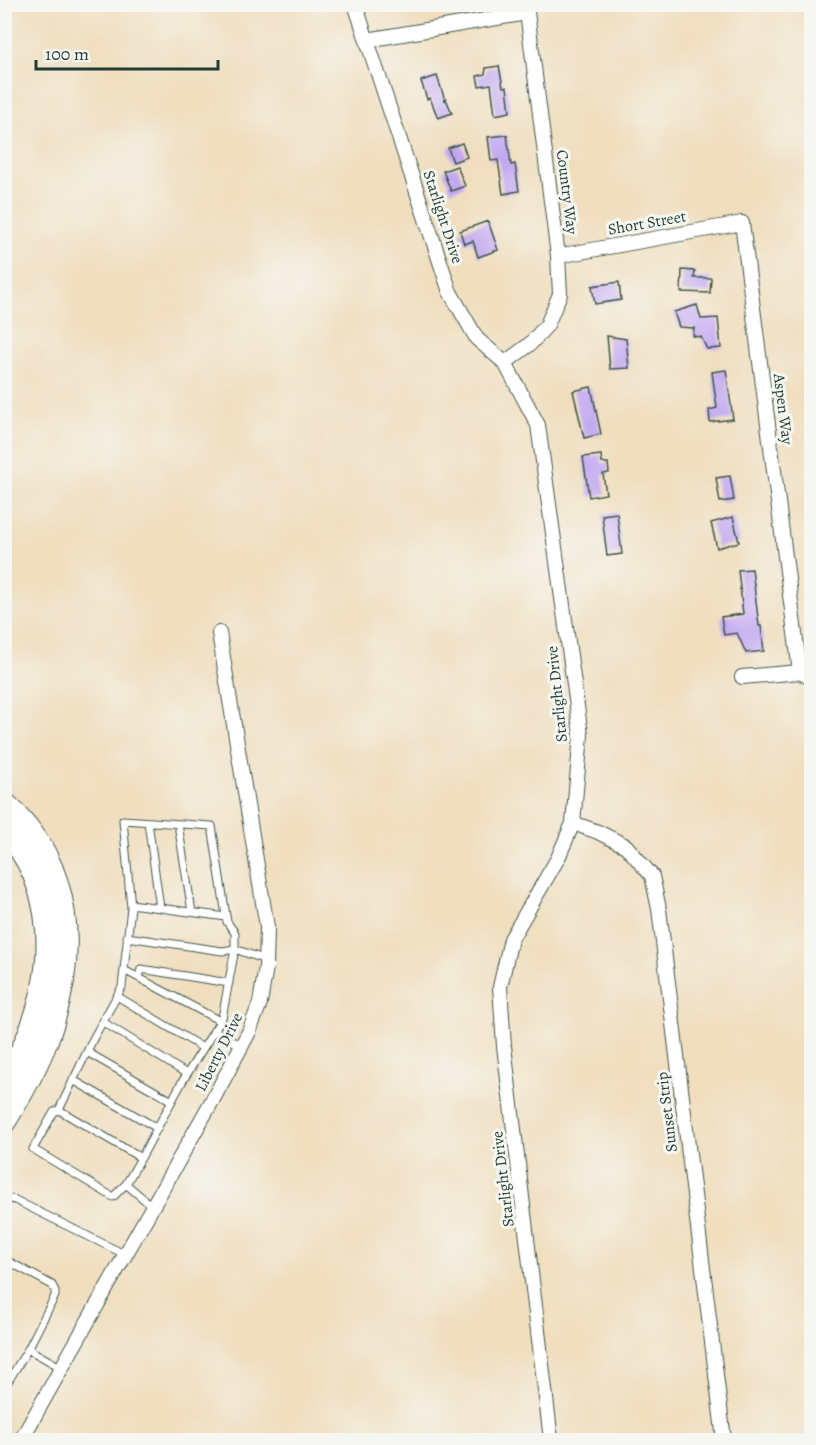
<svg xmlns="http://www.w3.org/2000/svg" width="816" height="1445" viewBox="0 0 816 1445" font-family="Alegreya,serif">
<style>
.building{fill:#c2a8f1}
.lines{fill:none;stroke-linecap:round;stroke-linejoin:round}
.lane-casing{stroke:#3e5549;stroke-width:9}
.street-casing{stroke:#3e5549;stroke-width:16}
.highway-casing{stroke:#3e5549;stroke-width:26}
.lane{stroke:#fff;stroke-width:7}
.street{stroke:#fff;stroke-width:14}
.highway{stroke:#fff;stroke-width:24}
.labels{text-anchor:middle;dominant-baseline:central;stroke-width:6;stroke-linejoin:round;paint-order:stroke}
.street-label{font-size:16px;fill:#1f3d34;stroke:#f6f6f2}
</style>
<rect width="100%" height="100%" fill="#f6f6f2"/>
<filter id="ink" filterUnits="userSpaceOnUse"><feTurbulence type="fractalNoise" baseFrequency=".0167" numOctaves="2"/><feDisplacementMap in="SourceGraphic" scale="12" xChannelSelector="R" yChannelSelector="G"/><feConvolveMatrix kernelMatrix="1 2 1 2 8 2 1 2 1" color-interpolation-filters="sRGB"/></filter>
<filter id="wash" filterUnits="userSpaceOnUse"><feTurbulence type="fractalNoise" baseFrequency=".008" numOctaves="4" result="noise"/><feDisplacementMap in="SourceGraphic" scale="24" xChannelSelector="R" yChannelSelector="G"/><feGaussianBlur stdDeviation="1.35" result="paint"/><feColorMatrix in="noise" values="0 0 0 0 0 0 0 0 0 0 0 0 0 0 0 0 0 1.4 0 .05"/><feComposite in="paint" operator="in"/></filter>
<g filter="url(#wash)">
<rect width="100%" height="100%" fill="#f0debe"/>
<g id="blocks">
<path class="building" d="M499,66L503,87H507L510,112L495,115L491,84L479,86L477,76L485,74L486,68Z
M437,76L445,100L446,99L452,113L438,118L430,98L427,99L421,81Z
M507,135L511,165L515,164L519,191L503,194L498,160L491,161L488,137Z
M462,143L467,157L453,162L448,148Z
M457,166L465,186L451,191L443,171Z
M488,221L498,250L478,257L473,241L464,244L460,231Z
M682,270L695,271L694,278H711L710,293L681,292Z
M619,282L621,300L595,304L592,286Z
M697,305L701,319L718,318L721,348L707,349L701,337L693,336L694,328L679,327L674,312Z
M607,336L626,339L629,368L610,369Z
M726,370L733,419L710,422L709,410L717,408L712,372Z
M591,387L601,434L584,438L573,391Z
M601,455L602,463H608L609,473L603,474L606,494L589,497L583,457Z
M730,476L734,500L720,502L716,478Z
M617,513L622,554L607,556L602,515Z
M733,517L739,542L717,548L711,523Z
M752,569L759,626H761L764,651L746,653L737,633L724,635L721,617L743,614L738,570Z"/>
</g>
</g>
<g filter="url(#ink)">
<use href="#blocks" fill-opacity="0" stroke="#3e5549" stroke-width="1.5"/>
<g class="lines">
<defs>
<path id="lane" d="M148,822L160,908
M178,824L192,912
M131,904L226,917
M127,937L222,951L235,949L222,1018L182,1082L141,1158L59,1110L94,1037L122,987L131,907L123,820L212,826L227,922L235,933V949L266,960
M124,970L220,1021
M139,978L141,969L229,983
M117,996L203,1048
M103,1022L187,1074
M214,1030L241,1046
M87,1052L172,1101
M73,1080L157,1128
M59,1110L54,1112L33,1149L113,1197L126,1184
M141,1158L126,1184L153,1207
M4,1201L10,1199L15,1200L126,1255
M4,1259L52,1285L55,1291V1296L28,1349L62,1368
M4,1388L28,1349"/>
<path id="street" d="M355,4L450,292L477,339L505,363L538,425L581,735L573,823L558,858L511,939L500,987L504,1046L551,1440
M367,40L527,13
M558,256L742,223L800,672
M505,363L530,344L547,325L560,294L558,256L526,4
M742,677L800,672L812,679
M573,823L598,832L626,846L652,876L659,909L724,1440
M21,1440L212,1101L249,1032L260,1003L266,967L267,927L219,633"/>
<path id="highway" d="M4,804C74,866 77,957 46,1040C35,1068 20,1095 4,1121
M4,828C59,886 58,968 28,1039C21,1055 13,1069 4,1084"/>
</defs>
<use href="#lane" class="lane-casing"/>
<use href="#street" class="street-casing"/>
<use href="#highway" class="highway-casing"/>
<use href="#lane" class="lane"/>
<use href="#street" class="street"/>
<use href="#highway" class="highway"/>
</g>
</g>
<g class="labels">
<g class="street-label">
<text transform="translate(567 192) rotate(83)">Country Way</text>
<text transform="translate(443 217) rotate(72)">Starlight Drive</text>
<text transform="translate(647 223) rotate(-10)">Short Street</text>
<text transform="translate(783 409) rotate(83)">Aspen Way</text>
<text transform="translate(557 694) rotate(-96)">Starlight Drive</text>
<text transform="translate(219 1052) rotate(-63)">Liberty Drive</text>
<text transform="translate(667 1112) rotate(-97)">Sunset Strip</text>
<text transform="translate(503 1179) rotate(-97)">Starlight Drive</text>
</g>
</g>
<rect width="816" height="1445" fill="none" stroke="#f6f6f2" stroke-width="24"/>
<path d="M36 60v9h182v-9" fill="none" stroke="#1f3d34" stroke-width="3"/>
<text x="45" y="60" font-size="18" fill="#1f3d34" stroke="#f6f6f2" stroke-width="4.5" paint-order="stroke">100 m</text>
</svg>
